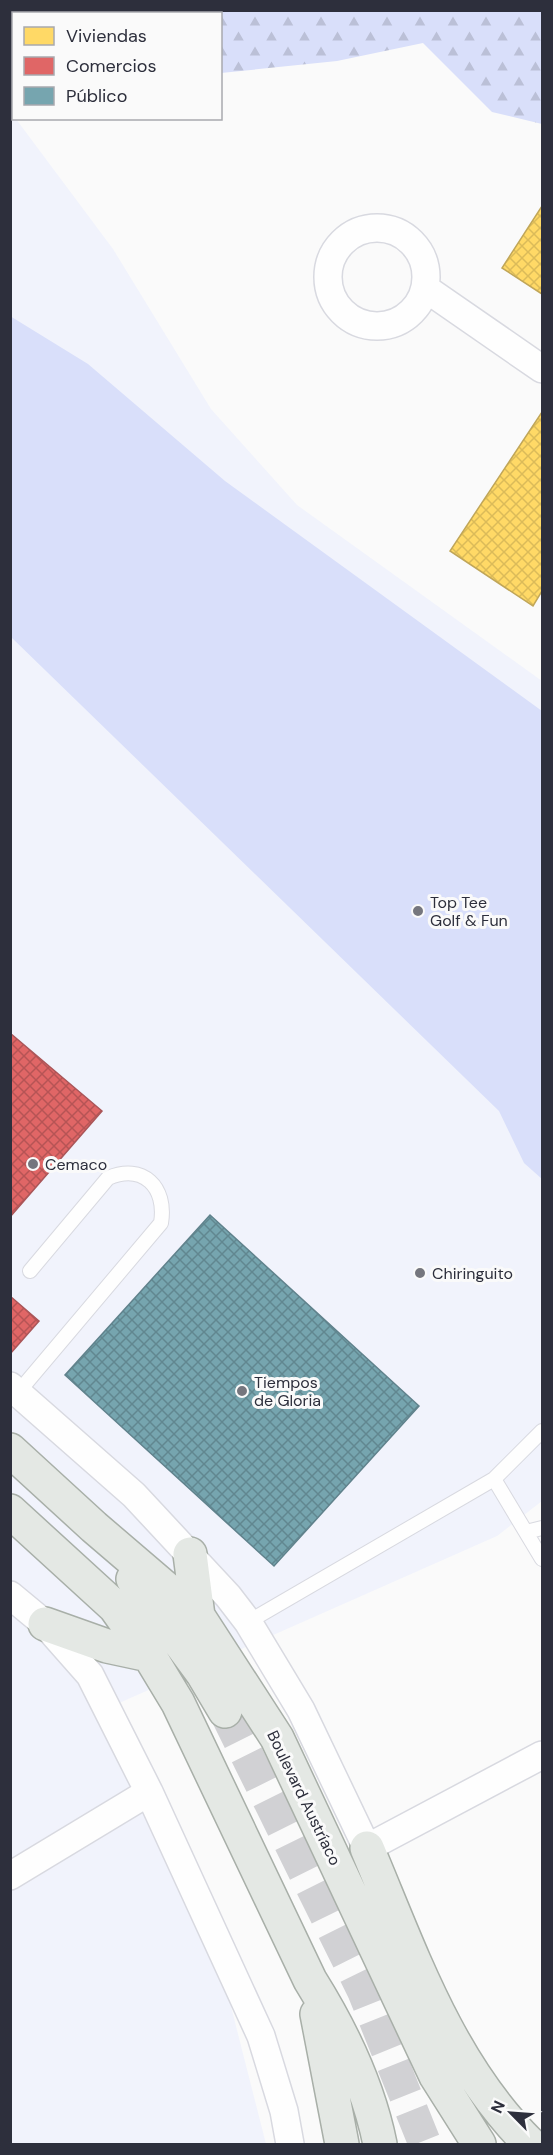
<svg xmlns="http://www.w3.org/2000/svg" width="553" height="2155" viewBox="0 0 553 2155" font-family="'DM Sans',sans-serif">
<style>
.built{fill:#f1f3fc}
.forest{fill:url(#forest-firs)}
.pitch{fill:#d9dffa}
.homes{fill:url(#homes-cross-hatch);stroke:#c0a659;stroke-width:1.5}
.shops{fill:url(#shops-cross-hatch);stroke:#aa5659;stroke-width:1.5}
.public{fill:url(#public-cross-hatch);stroke:#60828c;stroke-width:1.5}
.lines{fill:none;stroke-linecap:round;stroke-linejoin:round}
.primary-tunnel{stroke:#d1d1d4;stroke-width:33;stroke-dasharray:33 16;stroke-linecap:butt}
.service-casing{stroke:#d8d9e0;stroke-width:16}
.minor-casing{stroke:#d8d9e0;stroke-width:30}
.primary-casing{stroke:#a8afa8;stroke-width:36}
.service{stroke:#fefefe;stroke-width:14}
.minor{stroke:#fefefe;stroke-width:27}
.primary{stroke:#e4e8e4;stroke-width:33}
.poi-dot{fill:#75767e;stroke:#fafafa;stroke-width:2}
.labels{text-anchor:middle;dominant-baseline:central;stroke-width:6;stroke-linejoin:round;paint-order:stroke}
.poi-label{font-size:16px;fill:#2d2f3c;stroke:#fafafa;text-anchor:start}
.street-label{font-size:16px;fill:#2d2f3c;stroke:#fafafa}
</style>
<defs>
<pattern id="forest-firs" width="22" height="20" patternUnits="userSpaceOnUse" patternTransform="scale(1.5)"><rect width="22" height="20" fill="#d9dffa"/><path d="M5 1l3.5 6h-7zM16 11l3.5 6h-7z" fill="#bbc0d7"/></pattern>
<pattern id="homes-cross-hatch" width="8" height="8" patternUnits="userSpaceOnUse" patternTransform="scale(1.5)"><rect width="8" height="8" fill="#ffd966"/><path d="M0 0l8 8M0 8l8-8" fill="none" stroke="#dbbb59"/></pattern>
<pattern id="shops-cross-hatch" width="8" height="8" patternUnits="userSpaceOnUse" patternTransform="scale(1.5)"><rect width="8" height="8" fill="#e06666"/><path d="M0 0l8 8M0 8l8-8" fill="none" stroke="#b65455"/></pattern>
<pattern id="public-cross-hatch" width="8" height="8" patternUnits="userSpaceOnUse" patternTransform="scale(1.5)"><rect width="8" height="8" fill="#76a5af"/><path d="M0 0l8 8M0 8l8-8" fill="none" stroke="#618790"/></pattern>
</defs>
<rect width="100%" height="100%" fill="#fafafa"/>
<path class="built" d="M10,111L14,118L16,119L113,249L211,409L297,505L542,681V1501L497,1536L101,1711L224,1979L266,2144H11Z"/>
<path class="forest" d="M10,11H542V124L492,112L423,43L337,61L221,73L220,14H14L13,86L10,84Z"/>
<path class="pitch" d="M10,316L88,364L225,481L542,711V1179L524,1163L499,1111L11,637Z"/>
<path class="homes" d="M542,206V294L502,268Z
M542,412V591L533,606L450,551Z"/>
<path class="shops" d="M10,1033L102,1111L10,1217Z
M10,1296L39,1321L10,1354Z"/>
<path class="public" d="M210,1215L419,1406L274,1566L65,1375Z"/>
<g class="lines">
<path class="primary-tunnel" d="M225,1711L364,1992L425,2144"/>
<defs>
<path id="service" d="M20,1394L26,1383L161,1223C167,1187 143,1163 108,1178L30,1271
M494,1479L542,1559
M526,1532L542,1528
M248,1622L494,1479L542,1431"/>
<path id="minor" d="M328 277a49 49 0 1 1 98 0a49 49 0 1 1-98 0Z
M425,288L542,369
M10,1386L134,1495L228,1596L248,1622L301,1710L367,1848L542,1755
M10,1595L45,1624L90,1675L149,1792L261,2036L284,2111L290,2144
M10,1876L149,1792"/>
<path id="primary" d="M10,1450L94,1527L198,1616L277,1738L436,2076L479,2144
M10,1511L115,1607L149,1655L178,1703L310,1980C342,2031 368,2085 380,2144
M190,1554L198,1616
M133,1579L203,1674L225,1711
M45,1624L107,1646L149,1655
M367,1848C411,1952 448,2063 530,2144
M317,2014L342,2144"/>
</defs>
<use href="#service" class="service-casing"/>
<use href="#minor" class="minor-casing"/>
<use href="#primary" class="primary-casing"/>
<use href="#service" class="service"/>
<use href="#minor" class="minor"/>
<use href="#primary" class="primary"/>
</g>
<g class="poi-dot">
<circle cx="418" cy="911" r="6"/>
<circle cx="33" cy="1164" r="6"/>
<circle cx="420" cy="1273" r="6"/>
<circle cx="242" cy="1391" r="6"/>
</g>
<g class="labels">
<g class="poi-label">
<text x="430" y="902">Top Tee<tspan x="430" dy="18">Golf &amp; Fun</tspan></text>
<text x="45" y="1164">Cemaco</text>
<text x="432" y="1273">Chiringuito</text>
<text x="254" y="1382">Tiempos<tspan x="254" dy="18">de Gloria</tspan></text>
</g>
<g class="street-label">
<text transform="translate(304 1798) rotate(64)">Boulevard Austríaco</text>
</g>
</g>
<rect width="553" height="2155" fill="none" stroke="#2d2f3c" stroke-width="24"/>
<rect x="12" y="12" width="210" height="108" fill="#fafafa" stroke="#a8a9ae" stroke-width="1.5"/>
<rect x="24" y="27" width="30" height="18" fill="#ffd966" stroke="#a8a9ae" stroke-width="1.5"/>
<text x="66" y="42" font-size="18" fill="#2d2f3c">Viviendas</text>
<rect x="24" y="57" width="30" height="18" fill="#e06666" stroke="#a8a9ae" stroke-width="1.5"/>
<text x="66" y="72" font-size="18" fill="#2d2f3c">Comercios</text>
<rect x="24" y="87" width="30" height="18" fill="#76a5af" stroke="#a8a9ae" stroke-width="1.5"/>
<text x="66" y="102" font-size="18" fill="#2d2f3c">Público</text>
<g transform="translate(511 2113) rotate(295)" stroke="#fafafa" stroke-width="4.5" paint-order="stroke">
<path d="M0-4.5L10 22L0 15L-10 22Z" fill="#2d2f3c"/>
<text y="-9" font-size="16" font-weight="bold" text-anchor="middle" fill="#2d2f3c">N</text>
</g>
</svg>
